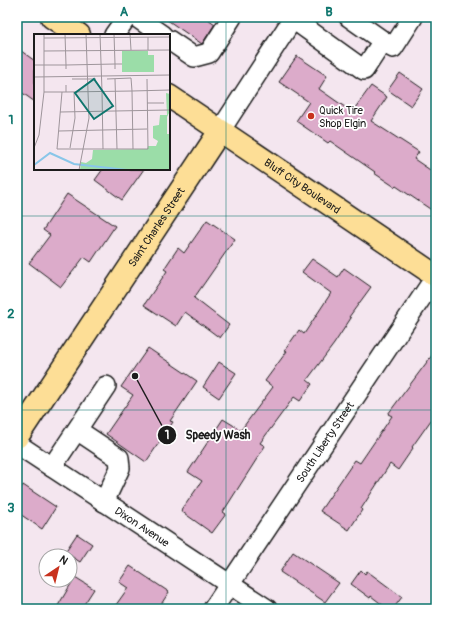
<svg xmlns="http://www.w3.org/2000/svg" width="453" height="626" viewBox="0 0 453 626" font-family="Pangolin,sans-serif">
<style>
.building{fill:#dcabca;stroke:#1c1c1c}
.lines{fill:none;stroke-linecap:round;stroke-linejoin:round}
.minor-casing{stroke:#1c1c1c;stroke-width:22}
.major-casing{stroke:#1c1c1c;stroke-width:25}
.minor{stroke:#fff;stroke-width:19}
.major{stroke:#fdde96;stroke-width:22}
.grid{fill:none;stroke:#0f766e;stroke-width:1;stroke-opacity:0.55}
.poi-dot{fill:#c8321e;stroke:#fff;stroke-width:1.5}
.labels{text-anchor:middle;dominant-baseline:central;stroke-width:3.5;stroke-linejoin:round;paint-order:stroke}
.poi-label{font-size:11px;fill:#1c1c1c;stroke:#fff;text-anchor:start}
.street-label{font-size:11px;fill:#1c1c1c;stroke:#fff}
.inset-river{fill:none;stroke:#89c6e9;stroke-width:2}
.inset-road{fill:none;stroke:#9e959b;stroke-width:1}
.view{fill:#0f766e;fill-opacity:0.15;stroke:#0f766e;stroke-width:2}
.inset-edge{fill:none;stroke:#1c1c1c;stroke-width:2}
.leader{fill:none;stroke:#1c1c1c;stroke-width:1.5}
.callout-dot{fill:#1c1c1c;stroke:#fff;stroke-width:1.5}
.mark-label{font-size:12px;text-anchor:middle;font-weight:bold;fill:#fff}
.callout-label{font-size:12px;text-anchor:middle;font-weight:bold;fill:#1c1c1c;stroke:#fff;stroke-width:3.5;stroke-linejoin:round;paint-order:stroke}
.neatline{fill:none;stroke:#0f766e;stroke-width:1.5}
.grid-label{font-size:13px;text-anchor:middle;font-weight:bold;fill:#0f766e}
</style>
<rect width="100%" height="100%" fill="#f4e6ef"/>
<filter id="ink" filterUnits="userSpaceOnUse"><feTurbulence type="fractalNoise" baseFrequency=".025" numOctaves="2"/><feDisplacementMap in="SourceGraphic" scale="8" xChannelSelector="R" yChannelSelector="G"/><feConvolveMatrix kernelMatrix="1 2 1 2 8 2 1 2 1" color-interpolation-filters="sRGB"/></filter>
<g filter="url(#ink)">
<path class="building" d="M163,17H205L215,24L202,44Z
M17,48L35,61V102L17,89Z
M297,56L327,76L319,89L352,112L371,86L387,97L371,121L419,152L414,159L436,174V213L396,186L395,187L374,173L375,172L330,141L328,143L296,121L309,102L279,82Z
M400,73L423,89L411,106L388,90Z
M103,169H144L122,200L95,180Z
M67,194L115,226L91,262L84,257L61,287L29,263L50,235L43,230Z
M207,220L235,239L194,298L229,325L220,338L185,312L176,326L144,305L167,271L164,269L178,248L184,253Z
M312,259L338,277L344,268L371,287L349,317L351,318L334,344L307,380L312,384L300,401L294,397L260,443L265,446L223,512L226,514L212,533L181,511L202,481L188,472L223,419L241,430L273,387L265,381L287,351L285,350L299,330L304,334L331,293L302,272Z
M148,348L197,381L170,421L173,422L146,462L106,434L133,395L121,387Z
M436,350V413L412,447L413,448L398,470L390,464L361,509L362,510L349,530L320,511L355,460L360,463L392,416L388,414Z
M219,362L236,373L219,398L203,387Z
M23,485L56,507L42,529L17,512V494Z
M77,534L92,544L80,562L65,552Z
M293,552L339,583L325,602L280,572Z
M130,566L169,592L158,609H113L128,588L119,582Z
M361,570L365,574L367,571L402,597L393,609H388L371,596L370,598L351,584Z
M75,577L94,589L81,609H56Z"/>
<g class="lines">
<defs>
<g id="minor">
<path d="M136,17L162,35"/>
<path d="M349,17L393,48L413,17"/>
<path d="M293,19L364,70L383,41"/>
<path d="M114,35L127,17"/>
<path d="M169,40L194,57L209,53L232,17"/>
<path d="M220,131L294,17"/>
<path d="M77,430L119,458L120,468L104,502"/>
<path id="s1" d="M17,444L267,609"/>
<path d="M52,467L106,386"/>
<path id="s2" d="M213,609L436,276"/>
</g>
<g id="major">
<path d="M52,17L79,35"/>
<path id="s3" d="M169,96L436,276"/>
<path id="s4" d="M17,437L220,131"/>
</g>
</defs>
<use href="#minor" class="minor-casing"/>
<use href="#major" class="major-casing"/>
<use href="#minor" class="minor"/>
<use href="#major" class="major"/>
</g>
</g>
<path class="grid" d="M226,17V609M17,216H436M17,410H436"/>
<circle class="poi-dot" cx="311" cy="116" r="4"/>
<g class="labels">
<g class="poi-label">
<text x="319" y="110">Quick Tire<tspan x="319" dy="13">Shop Elgin</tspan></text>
</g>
<g class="street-label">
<text stroke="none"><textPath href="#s3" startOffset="161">Bluff City Boulevard</textPath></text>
<text stroke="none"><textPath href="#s4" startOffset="252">Saint Charles Street</textPath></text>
<text stroke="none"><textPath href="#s2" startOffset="201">South Liberty Street</textPath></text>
<text stroke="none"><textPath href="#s1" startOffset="150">Dixon Avenue</textPath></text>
</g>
</g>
<g transform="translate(34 34)">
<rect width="136" height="136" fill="#f4e6ef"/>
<path d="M88,17H114V21H120V38H88ZM132,59L136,60V77L133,83V100H136V136H46L47,128L52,129L58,125L59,116L113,115L114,112H122L124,107L119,104V92L125,91L126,81H133Z" fill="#9bdda8"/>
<path class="inset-river" d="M0,131L16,119L40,130L93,136"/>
<path class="inset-road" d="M52,0L54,58M66,0L68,57M80,0L81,30H88M96,0L97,16M114,3V16M10,4L136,3M10,17L136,16M0,31H32L31,0M32,35V31L81,30V35M0,43L136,41M38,45H62M73,45L97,44M81,45L83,115M32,51V58L98,57L97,44M68,57L69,115M10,58H32M28,58L23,115H114L113,45M113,69H130M26,78L135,76M25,97L113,95M0,114L5,101L10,58V0M36,114L41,84L40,58M99,115L98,57L136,56M45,136L55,84L54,58"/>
<path class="view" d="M60,45L79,72L60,85L41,59Z"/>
<rect width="136" height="136" class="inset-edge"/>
</g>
<path class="leader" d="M135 376L167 435"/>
<g class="callout-dot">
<circle cx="135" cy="376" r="4"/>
<circle cx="167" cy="435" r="10"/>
</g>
<g class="mark-label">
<text x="167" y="439">1</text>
</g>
<g class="callout-label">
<text x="218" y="439">Speedy Wash</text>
</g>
<rect width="453" height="626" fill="none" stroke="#fff" stroke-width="44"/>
<g transform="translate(58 568) rotate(35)"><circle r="19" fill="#ffffff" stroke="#a4a4a4"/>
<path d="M0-3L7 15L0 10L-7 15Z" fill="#c8321e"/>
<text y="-6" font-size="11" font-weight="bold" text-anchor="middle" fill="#1c1c1c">N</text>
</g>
<rect x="22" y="22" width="409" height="582" class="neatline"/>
<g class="grid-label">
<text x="124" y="16">A</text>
<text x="329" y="16">B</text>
<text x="11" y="124">1</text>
<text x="11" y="318">2</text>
<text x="11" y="512">3</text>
</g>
</svg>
